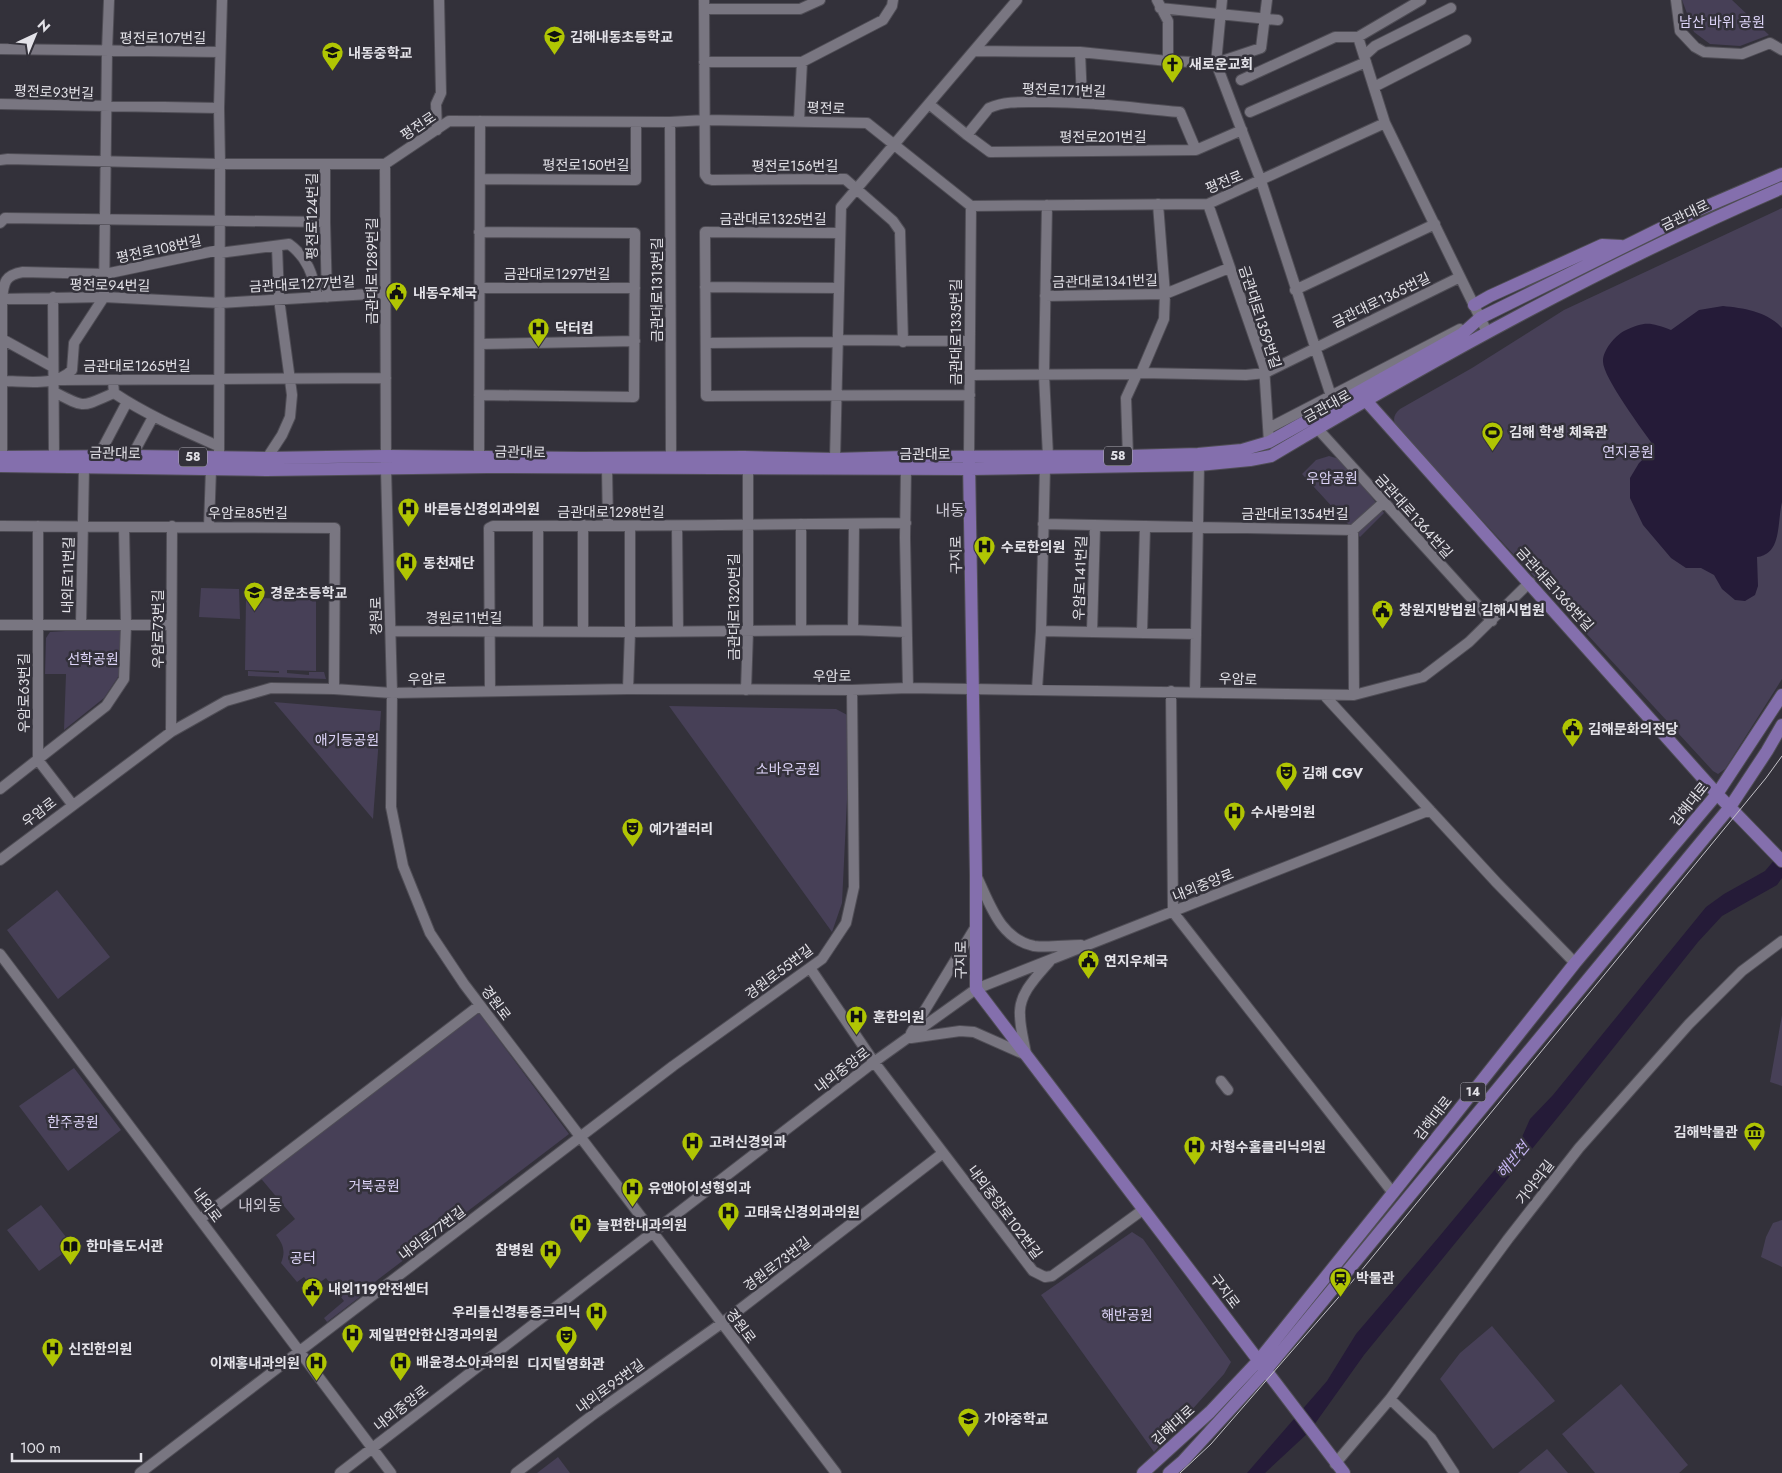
<svg xmlns="http://www.w3.org/2000/svg" width="1782" height="1473" viewBox="0 0 1782 1473" font-family="Jost,'Noto Sans KR',sans-serif">
<style>
.green{fill:#474057}
.water{fill:#251b38}
.lines{fill:none;stroke-linecap:round;stroke-linejoin:round}
.minor-casing{stroke:#4f4d55;stroke-width:12}
.major-casing{stroke:#4f4d55;stroke-width:14}
.minor{stroke:#797681;stroke-width:10}
.major{stroke:#846fad;stroke-width:12}
.tram{stroke:#c4c3c9;stroke-width:1}
.labels{text-anchor:middle;dominant-baseline:central;stroke-width:5;stroke-linejoin:round;paint-order:stroke}
.shield{fill:#33313a;stroke:#aeadb4;stroke-width:1}
.shield-label{font-size:12px;font-weight:bold;fill:#e3e2e8}
.park-label{font-size:14px;fill:#ded5f9;stroke:#33313a}
.poi-label{font-size:14px;font-weight:bold;fill:#e3e2e8;stroke:#33313a;text-anchor:start}
.street-label{font-size:14px;fill:#e3e2e8;stroke:#33313a}
.water-label{font-size:15px;font-style:italic;fill:#c5b4f0;stroke:#33313a}
.quarter-label{font-size:16px;fill:#c9c6d1;stroke:#33313a}
</style>
<rect width="100%" height="100%" fill="#33313a"/>
<path class="green" d="M1682,0H1732L1769,35L1740,46L1710,44L1694,32Z
M1782,208V679L1725,769L1718,774L1713,771L1398,429C1392,421 1393,415 1400,409L1472,368L1564,310Z
M1329,456L1343,460L1384,513L1360,537L1302,474L1316,460Z
M201,588L239,589L240,619L199,617Z
M246,598L316,599V671L287,670V673L309,675V672H324L326,679L248,676V671L279,673V671L245,670Z
M65,631H121L120,674L104,698L64,730L66,674H45L46,638L50,632Z
M274,702L381,711L373,819Z
M669,706L836,709L851,717L842,903L832,932Z
M57,890L110,957L58,999L7,930Z
M479,1013L569,1134L359,1294L361,1296L327,1322L324,1318L344,1301L326,1278L312,1288L304,1277L297,1282L281,1263C286,1251 283,1244 276,1235L295,1219L258,1175Z
M1782,1015V1086L1770,1082Z
M74,1068L121,1130L68,1171L19,1106Z
M41,1205L73,1246L39,1271L7,1230Z
M1782,1220V1267L1761,1257L1766,1237L1773,1223Z
M1132,1232L1143,1239L1231,1362L1224,1374L1154,1452L1041,1295Z
M1492,1326L1555,1401L1493,1449L1440,1379L1460,1353Z
M1621,1384L1688,1465L1679,1473H1595L1562,1434Z
M1547,1449L1568,1473H1518Z
M558,1457L570,1473H537Z"/>
<path class="water" d="M1723,306C1744,308 1768,312 1782,328V502C1777,523 1782,554 1757,557L1758,586L1755,595L1745,601L1735,600L1722,589L1714,575L1701,568H1686L1671,558L1643,525L1630,498V478L1639,463L1652,451L1654,446C1643,431 1602,376 1603,361C1603,350 1615,336 1624,331C1645,321 1650,322 1671,330L1699,310Z
M1782,851V878L1777,885L1722,916L1698,942L1567,1106L1364,1355L1309,1432L1265,1473H1247L1327,1381L1356,1334L1438,1238L1522,1137L1530,1119L1553,1095L1706,907L1724,894L1765,871Z"/>
<g class="lines">
<defs>
<path id="minor" d="M704,0L705,175L708,179L712,180L845,179L893,221L900,231L903,342
M1157,0L1168,21V61
M1222,0L1216,63L1261,181L1331,396
M1676,0L1680,31L1695,47L1704,52L1742,54L1770,43L1782,50
M1160,8L1278,20
M704,9H800L820,0
M1358,37L1385,123L1487,332
M0,49L220,52
M974,51L1080,52L1168,61L1216,63L1261,48L1267,0
M1080,52L1082,101
M1364,56L1375,46L1451,8
M704,62H802L883,20L892,6L893,0
M1241,80L1335,37H1358L1421,0
M1374,87L1466,40
M0,104L219,108
M929,104L967,135L990,152L1196,150L1242,130
M1250,112L1366,62
M799,121L802,62
M670,122L671,458
M437,130L436,104L441,93L439,0
M967,135L989,108C1005,101 1021,102 1038,102C1086,101 1132,108 1180,112L1196,150
M0,160L8,159L220,164H385L449,121L670,122L705,120L867,123L971,206L1208,204L1385,123
M325,164V222L327,297
M385,164L386,469L392,693L391,807L403,866L430,933L464,984L836,1473
M480,179L636,180V122
M1208,204L1264,366L1269,442
M1047,205L1044,375L1048,456
M0,223L5,218L325,222
M479,232L635,233L634,397L479,395
M840,233L705,232L706,396L970,395
M219,253L289,244C308,258 313,275 317,297
M705,287L839,288
M479,288H635
M1295,290L1435,224
M1045,296L1165,294L1229,268
M53,297L54,457
M0,299L104,297L220,303L386,293
M2,339L53,367
M839,340L970,341
M707,343L837,342
M480,344L635,341
M1141,373L1246,375L1265,373L1460,277
M970,375L1137,374
M60,380L386,378
M3,381C25,381 56,387 72,370L74,343L104,297L107,51L109,0
M113,381L114,393C147,415 182,430 218,446
M54,392C87,409 81,407 114,393
M1269,428L1460,329
M1317,428L1492,621
M132,456L153,417
M479,456L480,121
M1128,456L1126,398L1137,374L1141,373L1164,319L1165,294L1158,204
M98,457L127,402
M219,457L220,164L219,108L222,0
M969,457L971,206
M2,458V298C4,282 5,275 23,272L105,274L219,250
M267,458L282,435L290,417L292,395L279,299L277,246
M835,459L841,207L1017,0
M607,468L608,525
M906,468L905,538L908,688
M801,524V630
M1043,524L1353,530L1383,503
M0,526L335,528L334,689
M38,526V760L72,804
M677,526L678,631
M209,527L211,469
M1353,530L1354,695
M0,625H171
M81,625L84,468
M853,630L854,524
M391,631L630,632L853,630L906,632
M538,631V526
M583,631V525
M1041,631L1196,634
M1092,632L1095,526
M1142,632L1145,527
M628,689L630,632V526
M1037,689L1041,631L1045,467
M746,690L748,631V469
M490,691L489,528L493,526C631,526 768,525 906,523
M1171,691L1173,912L1393,1193
M1195,691L1199,465
M1324,695L1497,883L1575,963
M171,732L172,526
M0,789L106,706L124,679L126,625L124,527
M0,860L171,732L226,701L271,688L334,689L392,693L628,689L852,690L908,688L1354,695L1423,677L1469,642L1530,582
M977,877C990,904 1000,939 1034,946C1048,948 1066,945 1081,945
M0,954L391,1473
M810,968L874,1062L1033,1271L1045,1277L1052,1276L1144,1209
M911,1033L976,926
M911,1038L960,1031L974,1032L1026,1055
M1026,1054C1024,1041 1020,1028 1020,1015C1018,994 1038,975 1050,961
M1221,1081L1228,1090
M200,1219L480,1005
M1390,1399L1431,1438L1454,1473
M1335,1464L1390,1399L1508,1239L1579,1148L1689,1024L1742,971L1782,941
M140,1473L673,1066L822,959L846,923L854,887L852,690
M340,1473L874,1062L976,989L1430,810
M516,1473L594,1414L722,1323L943,1153"/>
<path id="major" d="M1474,305L1490,296L1602,245L1621,246
M1361,395L1717,794L1782,861
M0,457L132,456L267,458L387,456L583,458L744,457L835,459L904,457L1128,456L1198,454L1242,450L1269,442L1462,334L1480,318L1698,210L1782,174
M969,462L976,875V989L1344,1473
M0,466L266,470L487,467L970,469L1199,465L1250,460L1271,456C1436,358 1606,264 1782,188
M1143,1473L1210,1412L1259,1360L1393,1193L1575,963L1717,794L1782,695
M1169,1473L1183,1461L1266,1370L1730,807L1767,751L1782,725"/>
</defs>
<use href="#minor" class="minor-casing"/>
<use href="#major" class="major-casing"/>
<use href="#minor" class="minor"/>
<use href="#major" class="major"/>
<path class="tram" d="M1180,1473L1211,1444L1351,1283L1766,778L1782,756"/>
</g>
<defs>
<symbol id="school-pin" viewBox="-11 -11 22 30"><path d="M0 17L-7.5 6A9.5 9.5 0 1 1 7.5 6Z" fill="#b0c503" stroke="#33313a"/><path d="M0-5L7-2L0 1L-7-2ZM-4 1L0 2.5L4 1V4Q0 6-4 4Z" fill="#111"/></symbol>
<symbol id="church-pin" viewBox="-11 -11 22 30"><path d="M0 17L-7.5 6A9.5 9.5 0 1 1 7.5 6Z" fill="#b0c503" stroke="#33313a"/><path d="M-1.2-6h2.4v3.5h3.3v2.4h-3.3V6h-2.4V-.1h-3.3v-2.4h3.3Z" fill="#111"/></symbol>
<symbol id="civic-pin" viewBox="-11 -11 22 30"><path d="M0 17L-7.5 6A9.5 9.5 0 1 1 7.5 6Z" fill="#b0c503" stroke="#33313a"/><path d="M-.6-6.5H3V-4.5H.6V-3L4-1V1h2V6H-6V1h2V-1L-.6-3ZM-1.2 2.5V6h2.4V2.5Z" fill="#111"/></symbol>
<symbol id="hospital-pin" viewBox="-11 -11 22 30"><path d="M0 17L-7.5 6A9.5 9.5 0 1 1 7.5 6Z" fill="#b0c503" stroke="#33313a"/><path d="M-5-5h3v3.5h4V-5h3V5h-3V1.5h-4V5h-3Z" fill="#111"/></symbol>
<symbol id="stadium-pin" viewBox="-11 -11 22 30"><path d="M0 17L-7.5 6A9.5 9.5 0 1 1 7.5 6Z" fill="#b0c503" stroke="#33313a"/><path d="M0-5a6.5 5 0 1 0 0 10a6.5 5 0 1 0 0-10ZM-3.5-1.8h7v3.6h-7Z" fill="#111"/></symbol>
<symbol id="theatre-pin" viewBox="-11 -11 22 30"><path d="M0 17L-7.5 6A9.5 9.5 0 1 1 7.5 6Z" fill="#b0c503" stroke="#33313a"/><path d="M-5-5.5Q0-4 5-5.5V0Q5 5 0 6Q-5 5-5 0ZM-3.3-2.5H-1v1.5H-3.3ZM1-2.5H3.3v1.5H1ZM-2.8 1Q0 5.5 2.8 1Z" fill="#111"/></symbol>
<symbol id="museum-pin" viewBox="-11 -11 22 30"><path d="M0 17L-7.5 6A9.5 9.5 0 1 1 7.5 6Z" fill="#b0c503" stroke="#33313a"/><path d="M0-6L6-3V-2H-6V-3ZM-5-1h2V3h-2ZM-1-1h2V3h-2ZM3-1h2V3H3ZM-6 4H6V6H-6Z" fill="#111"/></symbol>
<symbol id="library-pin" viewBox="-11 -11 22 30"><path d="M0 17L-7.5 6A9.5 9.5 0 1 1 7.5 6Z" fill="#b0c503" stroke="#33313a"/><path d="M-6-4Q-3-5.5-.7-3.5V5Q-3 3-6 4ZM6-4Q3-5.5 .7-3.5V5Q3 3 6 4Z" fill="#111"/></symbol>
<symbol id="station-pin" viewBox="-11 -11 22 30"><path d="M0 17L-7.5 6A9.5 9.5 0 1 1 7.5 6Z" fill="#b0c503" stroke="#33313a"/><path d="M-3-6H3Q5-6 5-4V2Q5 4 3 4L4.5 6H3L1.5 4h-3L-3 6H-4.5L-3 4Q-5 4-5 2V-4Q-5-6-3-6ZM-3.5-4v3h7v-3ZM-3.5 1v1.5H-2V1ZM2 1v1.5H3.5V1Z" fill="#111"/></symbol>
</defs>
<g fill-rule="evenodd">
<use href="#school-pin" x="542" y="24" width="25" height="34"/>
<use href="#school-pin" x="320" y="40" width="25" height="34"/>
<use href="#church-pin" x="1160" y="52" width="25" height="34"/>
<use href="#civic-pin" x="384" y="280" width="25" height="34"/>
<use href="#hospital-pin" x="526" y="316" width="25" height="34"/>
<use href="#stadium-pin" x="1480" y="420" width="25" height="34"/>
<use href="#hospital-pin" x="396" y="496" width="25" height="34"/>
<use href="#hospital-pin" x="972" y="534" width="25" height="34"/>
<use href="#hospital-pin" x="394" y="550" width="25" height="34"/>
<use href="#school-pin" x="242" y="580" width="25" height="34"/>
<use href="#civic-pin" x="1370" y="598" width="25" height="34"/>
<use href="#civic-pin" x="1560" y="716" width="25" height="34"/>
<use href="#theatre-pin" x="1274" y="760" width="25" height="34"/>
<use href="#hospital-pin" x="1222" y="800" width="25" height="34"/>
<use href="#theatre-pin" x="620" y="816" width="25" height="34"/>
<use href="#civic-pin" x="1076" y="948" width="25" height="34"/>
<use href="#hospital-pin" x="844" y="1004" width="25" height="34"/>
<use href="#museum-pin" x="1742" y="1120" width="25" height="34"/>
<use href="#hospital-pin" x="680" y="1130" width="25" height="34"/>
<use href="#hospital-pin" x="1182" y="1134" width="25" height="34"/>
<use href="#hospital-pin" x="620" y="1176" width="25" height="34"/>
<use href="#hospital-pin" x="716" y="1200" width="25" height="34"/>
<use href="#hospital-pin" x="568" y="1212" width="25" height="34"/>
<use href="#library-pin" x="58" y="1234" width="25" height="34"/>
<use href="#hospital-pin" x="538" y="1238" width="25" height="34"/>
<use href="#station-pin" x="1328" y="1266" width="25" height="34"/>
<use href="#civic-pin" x="300" y="1276" width="25" height="34"/>
<use href="#hospital-pin" x="584" y="1300" width="25" height="34"/>
<use href="#hospital-pin" x="340" y="1322" width="25" height="34"/>
<use href="#theatre-pin" x="554" y="1324" width="25" height="34"/>
<use href="#hospital-pin" x="40" y="1336" width="25" height="34"/>
<use href="#hospital-pin" x="388" y="1350" width="25" height="34"/>
<use href="#hospital-pin" x="304" y="1350" width="25" height="34"/>
<use href="#school-pin" x="956" y="1406" width="25" height="34"/>
</g>
<g class="labels">
<g class="shield">
<rect x="1104" y="446.5" width="28" height="19" rx="4"/>
<rect x="179" y="447.5" width="28" height="19" rx="4"/>
<rect x="1460.5" y="1082.5" width="25" height="19" rx="4"/>
</g>
<g class="shield-label">
<text x="1118" y="456">58</text>
<text x="193" y="457">58</text>
<text x="1473" y="1092">14</text>
</g>
<g class="park-label">
<text x="1722" y="22">남산 바위 공원</text>
<text x="1628" y="452">연지공원</text>
<text x="1332" y="478">우암공원</text>
<text x="93" y="659">선학공원</text>
<text x="347" y="740">애기등공원</text>
<text x="788" y="769">소바우공원</text>
<text x="73" y="1122">한주공원</text>
<text x="374" y="1186">거북공원</text>
<text x="303" y="1258">공터</text>
<text x="1127" y="1315">해반공원</text>
</g>
<g class="poi-label">
<text x="570" y="37">김해내동초등학교</text>
<text x="348" y="53">내동중학교</text>
<text x="1189" y="64">새로운교회</text>
<text x="413" y="293">내동우체국</text>
<text x="555" y="328">닥터컴</text>
<text x="1509" y="432">김해 학생 체육관</text>
<text x="424" y="509">바른등신경외과의원</text>
<text x="1001" y="547">수로한의원</text>
<text x="423" y="563">동천재단</text>
<text x="270" y="593">경운초등학교</text>
<text x="1399" y="610">창원지방법원 김해시법원</text>
<text x="1588" y="729">김해문화의전당</text>
<text x="1302" y="773">김해 CGV</text>
<text x="1251" y="812">수사랑의원</text>
<text x="649" y="829">예가갤러리</text>
<text x="1104" y="961">연지우체국</text>
<text x="873" y="1017">훈한의원</text>
<text x="1738" y="1132" text-anchor="end">김해박물관</text>
<text x="709" y="1142">고려신경외과</text>
<text x="1210" y="1147">차형수홈클리닉의원</text>
<text x="648" y="1188">유앤아이성형외과</text>
<text x="744" y="1212">고태욱신경외과의원</text>
<text x="597" y="1225">늘편한내과의원</text>
<text x="86" y="1246">한마을도서관</text>
<text x="534" y="1250" text-anchor="end">참병원</text>
<text x="1356" y="1278">박물관</text>
<text x="328" y="1289">내외119안전센터</text>
<text x="581" y="1312" text-anchor="end">우리들신경통증크리닉</text>
<text x="369" y="1335">제일편안한신경과의원</text>
<text x="68" y="1349">신진한의원</text>
<text x="416" y="1362">배윤경소아과의원</text>
<text x="300" y="1363" text-anchor="end">이재홍내과의원</text>
<text x="566" y="1364" text-anchor="middle">디지털영화관</text>
<text x="984" y="1419">가야중학교</text>
</g>
<g class="street-label">
<text x="163" y="38">평전로107번길</text>
<text transform="translate(1064 90) rotate(2)">평전로171번길</text>
<text transform="translate(54 92) rotate(2)">평전로93번길</text>
<text transform="translate(826 108) rotate(2)">평전로</text>
<text transform="translate(418 126) rotate(-34)">평전로</text>
<text x="1103" y="137">평전로201번길</text>
<text x="586" y="165">평전로150번길</text>
<text x="795" y="166">평전로156번길</text>
<text transform="translate(1224 182) rotate(-22)">평전로</text>
<text transform="translate(1685 215) rotate(-26)">금관대로</text>
<text transform="translate(312 216) rotate(-90)">평전로124번길</text>
<text x="773" y="219">금관대로1325번길</text>
<text transform="translate(159 249) rotate(-12)">평전로108번길</text>
<text transform="translate(372 271) rotate(-90)">금관대로1289번길</text>
<text x="557" y="274">금관대로1297번길</text>
<text transform="translate(1105 281) rotate(-1)">금관대로1341번길</text>
<text transform="translate(302 284) rotate(-3)">금관대로1277번길</text>
<text transform="translate(110 285) rotate(1)">평전로94번길</text>
<text transform="translate(657 290) rotate(-90)">금관대로1313번길</text>
<text transform="translate(1381 300) rotate(-26)">금관대로1365번길</text>
<text transform="translate(1260 317) rotate(72)">금관대로1359번길</text>
<text transform="translate(956 332) rotate(-90)">금관대로1335번길</text>
<text x="137" y="366">금관대로1265번길</text>
<text transform="translate(1327 406) rotate(-29)">금관대로</text>
<text transform="translate(520 452) rotate(1)">금관대로</text>
<text transform="translate(115 453) rotate(1)">금관대로</text>
<text x="925" y="454">금관대로</text>
<text x="611" y="512">금관대로1298번길</text>
<text x="248" y="513">우암로85번길</text>
<text x="1295" y="514">금관대로1354번길</text>
<text transform="translate(1414 516) rotate(48)">금관대로1364번길</text>
<text transform="translate(956 555) rotate(-91)">구지로</text>
<text transform="translate(68 575) rotate(-89)">내외로11번길</text>
<text transform="translate(1080 578) rotate(-88)">우암로141번길</text>
<text transform="translate(1555 589) rotate(48)">금관대로1368번길</text>
<text transform="translate(734 607) rotate(-90)">금관대로1320번길</text>
<text transform="translate(376 616) rotate(-91)">경원로</text>
<text x="464" y="618">경원로11번길</text>
<text transform="translate(158 629) rotate(-90)">우암로73번길</text>
<text x="832" y="676">우암로</text>
<text transform="translate(427 679) rotate(-1)">우암로</text>
<text transform="translate(1238 679) rotate(2)">우암로</text>
<text transform="translate(24 693) rotate(-90)">우암로63번길</text>
<text transform="translate(1689 804) rotate(-51)">김해대로</text>
<text transform="translate(39 812) rotate(-38)">우암로</text>
<text transform="translate(1203 885) rotate(-22)">내외중앙로</text>
<text transform="translate(961 960) rotate(-90)">구지로</text>
<text transform="translate(779 972) rotate(-37)">경원로55번길</text>
<text transform="translate(496 1003) rotate(53)">경원로</text>
<text transform="translate(842 1070) rotate(-37)">내외중앙로</text>
<text transform="translate(1433 1118) rotate(-52)">김해대로</text>
<text transform="translate(1535 1182) rotate(-52)">가야의길</text>
<text transform="translate(207 1205) rotate(53)">내외로</text>
<text transform="translate(1005 1212) rotate(53)">내외중앙로102번길</text>
<text transform="translate(432 1233) rotate(-37)">내외로77번길</text>
<text transform="translate(777 1264) rotate(-37)">경원로73번길</text>
<text transform="translate(1225 1291) rotate(53)">구지로</text>
<text transform="translate(741 1326) rotate(53)">경원로</text>
<text transform="translate(610 1386) rotate(-36)">내외로95번길</text>
<text transform="translate(401 1408) rotate(-38)">내외중앙로</text>
<text transform="translate(1173 1425) rotate(-42)">김해대로</text>
</g>
<g class="water-label">
<text transform="translate(1513 1160) rotate(-51)">해반천</text>
</g>
<g class="quarter-label">
<text x="950" y="510">내동</text>
<text x="260" y="1205">내외동</text>
</g>
</g>
<g transform="translate(35 35) rotate(44)" stroke="#33313a" stroke-width="4" paint-order="stroke">
<path d="M0-4L9 19L0 12L-9 19Z" fill="#e3e2e8"/>
<text y="-8" font-size="14" font-weight="bold" text-anchor="middle" fill="#e3e2e8">N</text>
</g>
<path d="M12 1453v8h129v-8" fill="none" stroke="#e3e2e8" stroke-width="2.5"/>
<text x="20" y="1453" font-size="15" fill="#e3e2e8" stroke="#33313a" stroke-width="4" paint-order="stroke">100 m</text>
</svg>
